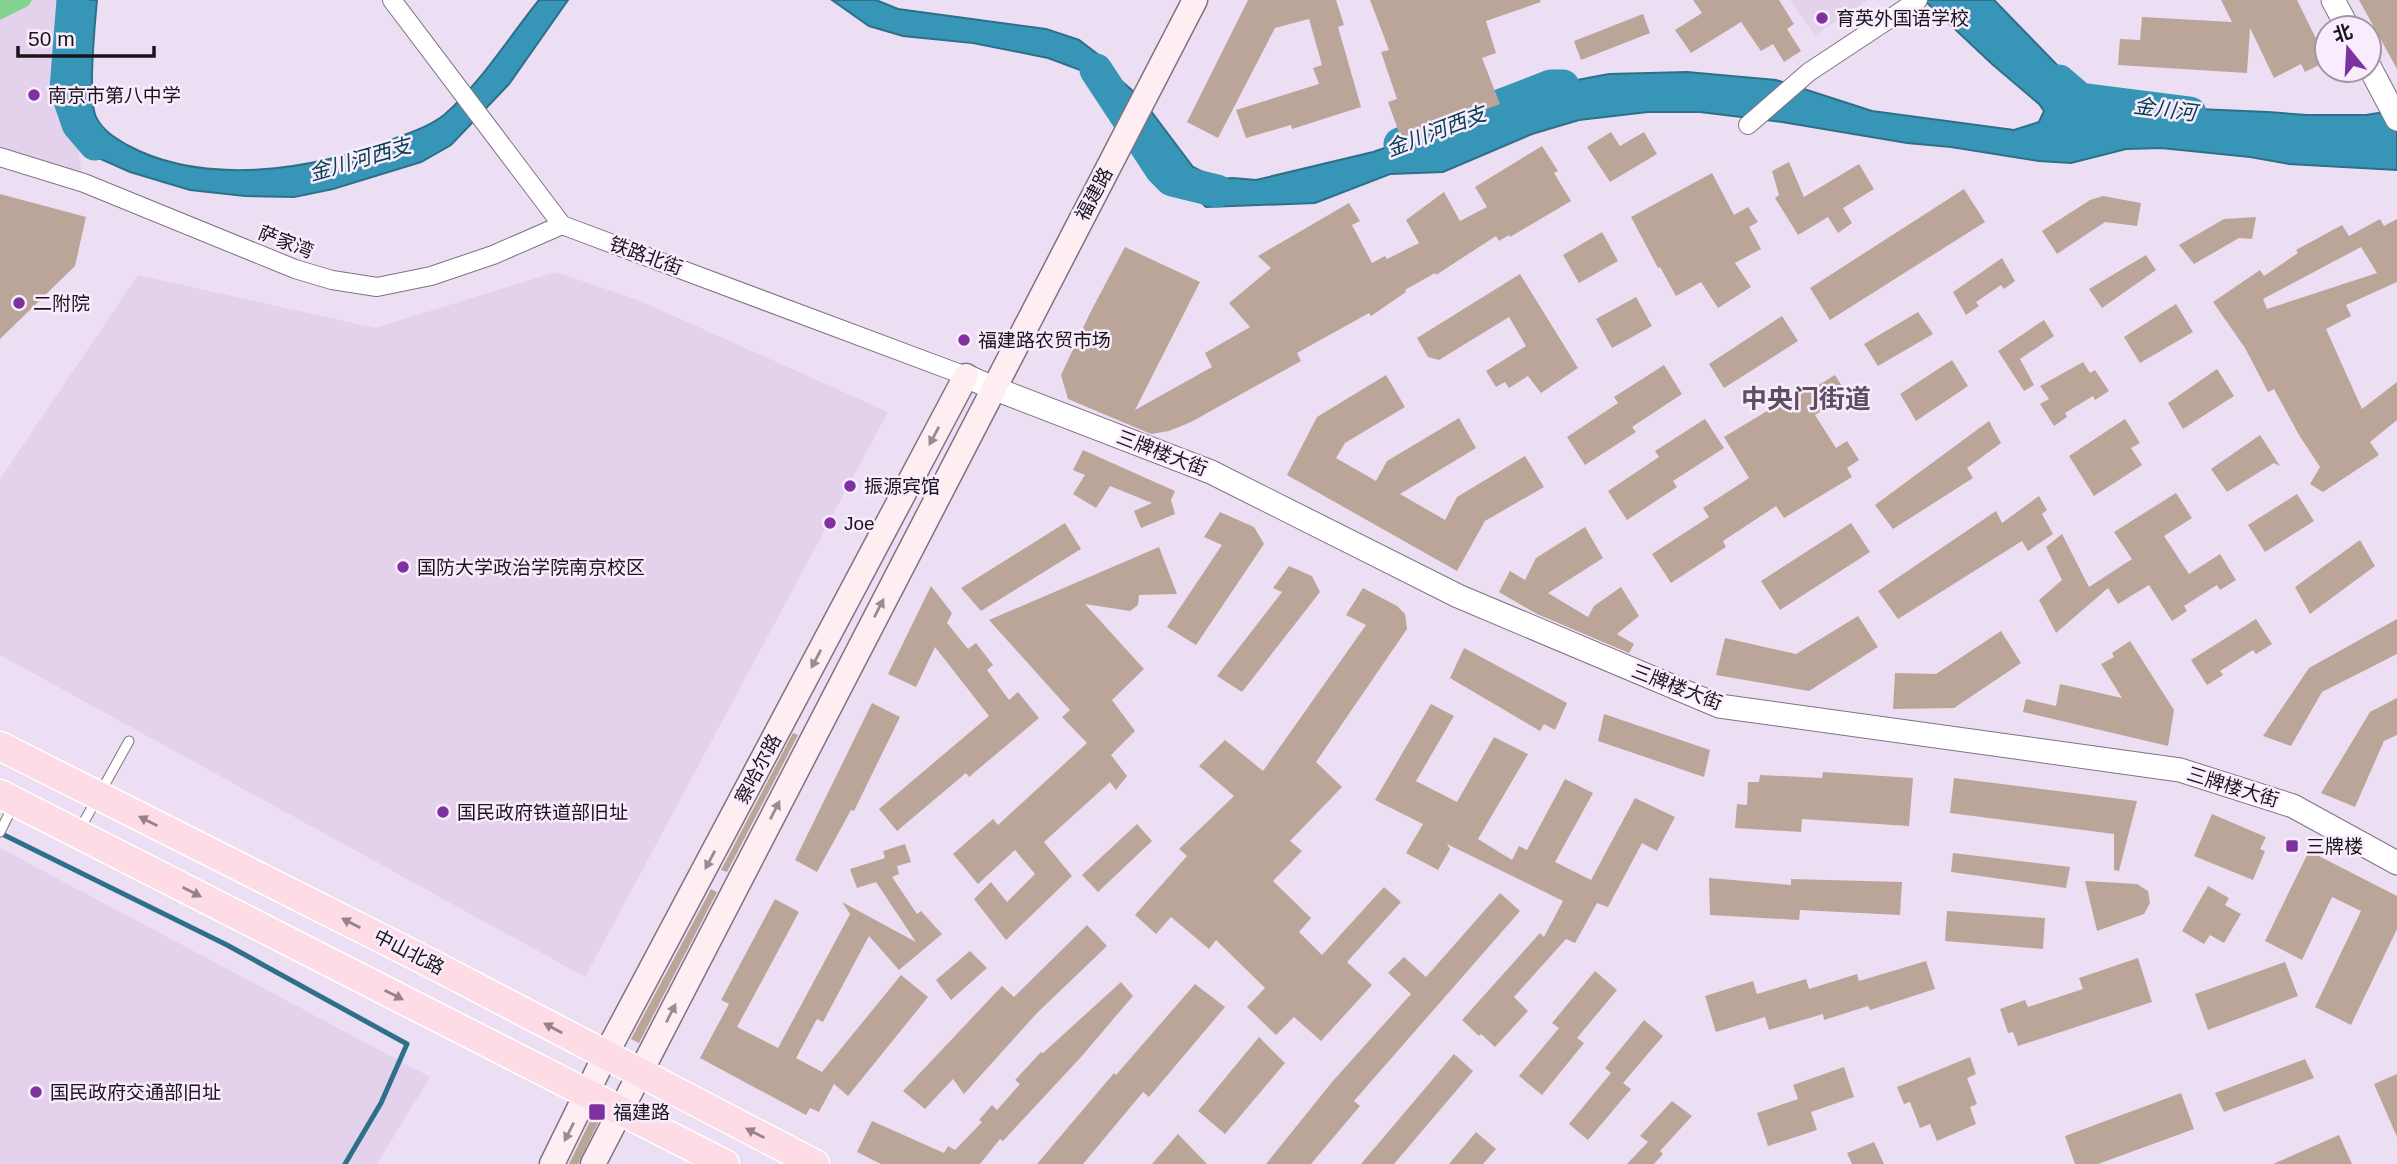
<svg xmlns="http://www.w3.org/2000/svg" width="2397" height="1164" viewBox="0 0 2397 1164" font-family="Arial,'Noto Sans SC',sans-serif">
<style>
.built{fill:#e4d1eb}
.green{fill:#83d390}
.water{fill:#3796b8;stroke:#2e6f89;stroke-width:2}
.lines{fill:none;stroke-linecap:round;stroke-linejoin:round}
.stream{stroke:#2e6f89;stroke-width:5}
.river{stroke:#3796b8;stroke-width:33}
.building{fill:#bba599;fill-rule:evenodd}
.service-casing{stroke:#7f7284;stroke-width:11}
.minor-casing{stroke:#7f7284;stroke-width:20}
.tertiary-casing{stroke:#7f7284;stroke-width:25}
.secondary-casing{stroke:#7f7284;stroke-width:27}
.primary-casing{stroke:#fff;stroke-width:31}
.service{stroke:#fff;stroke-width:9}
.minor{stroke:#fff;stroke-width:18}
.tertiary{stroke:#fff;stroke-width:23}
.secondary{stroke:#feeef2;stroke-width:24}
.primary{stroke:#fddce5;stroke-width:28}
.oneway{fill:#978c92}
.oneway2{fill:#97828b}
.poi-dot{fill:#7f31a1;stroke:#f9edfd;stroke-width:2.5}
.labels{text-anchor:middle;dominant-baseline:central;stroke-width:5;stroke-linejoin:round;paint-order:stroke}
.poi-label{font-size:19px;fill:#1a151c;stroke:#f9edfd;text-anchor:start}
.street-label{font-size:19px;fill:#1a151c;stroke:#f9edfd}
.water-label{font-size:21px;font-style:italic;fill:#094153;stroke:#f9edfd}
.district-label{font-size:26px;font-weight:bold;fill:#5b4f60;stroke:#f9edfd}
</style>
<rect width="100%" height="100%" fill="#eddff3"/>
<path class="built" d="M0,0H73L66,89L84,183L0,157Z
M1790,0H1868L1815,35Z
M556,272L638,300L888,412L585,977L0,655V479L138,275L375,328Z
M0,848L430,1077L377,1164H0Z"/>
<path class="green" d="M0,0H32L28,6L0,20Z"/>
<path class="water" d="M70,0H97C95,23 87,98 96,117C102,130 115,138 127,145C204,187 313,170 391,140C408,133 429,127 444,115C480,84 509,37 539,0H568L509,84L451,145L421,162L333,189L294,197L245,196L190,190L130,172L96,157L81,143L65,90Z
M832,0H876L898,9L1046,29L1079,40L1104,59L1118,78L1141,98L1193,167L1217,179L1233,178L1256,180L1373,152L1470,119L1561,83L1609,74L1687,72L1776,80L1872,111L2014,130L2039,122L2044,111L2039,104L1992,64L1924,0H1994L2061,69L2104,105L2268,112L2307,115H2366L2397,110V170L2289,164L2250,157L2161,148L2126,149L2071,163L2039,161L1951,147L1907,143L1782,122L1700,112H1648L1579,120L1532,134L1443,172L1390,174L1315,203L1206,207L1159,164L1131,118L1103,92L1091,74L1048,58L973,43L903,36L869,26Z"/>
<g class="lines">
<path class="stream" d="M0,833L227,945L407,1044L381,1103L345,1164"/>
<path class="river" d="M73,0L66,89L78,124L95,144
M1096,70L1161,169L1172,180L1217,191
M2059,81L2080,99L2190,113
M1400,144L1551,86H1563"/>
</g>
<path class="building" d="M1248,0H1336L1344,25L1338,27L1361,107L1292,129L1291,125L1246,138L1236,110L1319,84L1313,68L1322,65L1309,19L1275,28L1218,138L1187,122Z
M1370,0H1540L1541,2L1486,21L1496,53L1482,58L1500,104L1402,141L1388,102L1397,99L1381,52L1389,50Z
M1693,0H1779L1794,24L1787,29L1801,51L1784,62L1773,44L1761,51L1741,22L1691,53L1675,30L1702,13Z
M2221,0H2297L2327,61L2305,72L2301,64L2274,78L2250,28L2247,73L2118,65L2120,39L2140,40L2142,17L2232,22Z
M2359,0H2397V69Z
M1643,14L1650,33L1581,60L1574,41Z
M1611,132L1620,146L1644,132L1657,154L1610,182L1587,147Z
M1542,146L1558,171L1554,173L1571,201L1510,237L1509,235L1499,241L1496,236L1436,275L1435,273L1405,290L1406,292L1371,316L1369,313L1297,353L1301,361L1191,422L1169,431L1151,434L1068,399L1061,375L1090,313L1125,247L1200,282L1135,410L1212,367L1205,353L1250,327L1229,303L1271,268L1258,256L1349,203L1360,221L1352,225L1372,263L1385,256L1387,259L1419,243L1406,220L1444,192L1460,221L1487,207L1475,187Z
M1789,162L1804,197L1859,164L1874,189L1843,208L1852,223L1838,233L1828,217L1798,235L1775,198L1779,195L1772,171Z
M1712,173L1734,215L1748,207L1758,222L1749,227L1761,249L1735,263L1751,287L1718,308L1701,282L1676,296L1660,267L1658,268L1631,217Z
M1964,189L1985,222L1830,320L1810,288Z
M0,194L86,217L75,266L0,339Z
M2103,196L2141,203L2137,226L2105,222L2057,254L2042,231L2090,200Z
M2256,217L2252,239L2239,238L2194,264L2179,245L2224,219Z
M2380,219L2384,226L2397,219V282L2346,305L2351,316L2326,329L2362,409L2397,382V420L2370,442L2379,455L2323,492L2310,484L2320,467L2299,435L2274,389L2268,392L2245,348L2213,302L2260,270L2264,276L2298,253L2296,250L2342,225L2349,236ZM2361,247L2377,273L2267,309L2263,299Z
M1602,232L1618,261L1579,283L1563,255Z
M2146,255L2156,270L2102,308L2089,289Z
M2002,258L2015,281L2004,289L2001,285L1976,302L1979,306L1966,315L1953,292Z
M1520,274L1578,368L1541,393L1528,376L1509,388L1505,382L1496,387L1486,371L1526,346L1509,317L1439,360L1428,357L1417,338Z
M1636,297L1652,326L1612,348L1596,319Z
M2176,304L2193,332L2140,363L2124,337Z
M1918,312L1933,334L1878,366L1864,344Z
M1782,316L1798,341L1724,388L1709,364Z
M2044,320L2054,336L2020,359L2034,385L2024,391L1998,351Z
M1952,360L1968,386L1916,421L1900,394Z
M2083,362L2090,373L2095,370L2109,391L2095,400L2093,396L2065,413L2067,417L2054,426L2040,404L2049,399L2040,386Z
M1664,365L1682,394L1632,427L1636,432L1585,465L1567,437L1618,403L1614,397Z
M2217,369L2234,396L2183,429L2168,403Z
M1386,375L1405,407L1345,443L1336,458L1376,481L1387,461L1459,418L1476,448L1400,494L1445,520L1457,497L1525,456L1544,487L1485,521L1457,571L1287,475L1317,417Z
M1835,375L1847,394L1815,415L1836,448L1847,441L1859,460L1847,468L1852,477L1784,518L1776,506L1723,541L1726,547L1671,583L1652,554L1709,517L1703,508L1749,478L1724,437L1810,385L1812,389Z
M1705,419L1724,448L1673,481L1677,487L1627,520L1608,491L1659,457L1655,451Z
M2125,419L2140,443L2131,448L2142,465L2094,496L2069,456Z
M1989,421L2001,443L1967,468L1973,478L1893,529L1875,505Z
M2260,435L2280,466L2274,463L2227,492L2211,469Z
M1083,450L1175,491L1171,500L1175,514L1141,528L1134,511L1152,503L1110,486L1096,508L1073,494L1085,475L1073,470Z
M2176,493L2192,518L2164,536L2189,574L2220,554L2236,580L2220,590L2217,585L2184,606L2187,611L2172,621L2149,585L2118,604L2108,588L2056,633L2039,600L2062,580L2046,547L2062,534L2089,587L2132,559L2114,532Z
M2297,494L2314,521L2265,552L2248,525Z
M2039,496L2047,510L2042,514L2053,534L2028,551L2022,541L1898,619L1878,591L1996,511L2002,523Z
M1220,512L1254,527L1264,544L1196,645L1167,627L1222,545L1204,537Z
M1065,523L1081,549L981,611L961,588Z
M1851,523L1870,552L1780,610L1761,581Z
M1585,527L1603,558L1548,593L1588,617L1594,606L1621,587L1639,616L1617,634L1634,644L1629,653L1537,614L1499,592L1510,571L1525,580L1536,558Z
M2360,540L2375,566L2310,614L2295,587Z
M1159,547L1177,594L1139,595L1138,605L1130,611L1085,604L1144,669L1112,700L1135,731L1111,755L1127,776L1116,790L1110,782L1044,842L1072,876L1006,940L974,899L991,882L1007,902L1035,874L1015,850L978,884L953,854L993,819L998,825L1087,743L1062,717L1070,710L989,620Z
M1289,566L1312,576L1320,592L1242,692L1217,676L1282,592L1273,588Z
M931,586L952,613L947,623L968,649L976,643L993,665L987,670L1009,700L1018,692L1039,718L969,777L966,773L897,831L879,809L989,716L935,647L916,687L888,674Z
M1363,588L1397,606L1405,614L1407,629L1316,762L1342,787L1290,841L1302,851L1273,881L1311,918L1299,932L1322,955L1384,887L1401,902L1347,962L1372,985L1321,1041L1294,1017L1276,1035L1247,1007L1265,988L1216,940L1209,949L1171,917L1156,934L1135,915L1187,856L1179,849L1234,796L1199,766L1225,740L1263,771L1366,625L1346,615Z
M1858,616L1878,647L1809,691L1716,675L1725,638L1796,654Z
M2256,619L2272,644L2256,654L2253,650L2220,671L2223,675L2207,685L2191,660Z
M2397,619V654L2322,692L2291,746L2263,736L2309,668Z
M2001,631L2021,663L1954,708L1893,709L1895,673L1936,674Z
M2130,641L2174,710L2168,746L2023,712L2026,699L2056,706L2060,684L2122,698L2101,664L2114,657L2112,653Z
M1464,648L1567,703L1555,730L1544,724L1540,731L1450,678Z
M2397,698V735L2384,741L2355,807L2321,793L2370,712Z
M872,703L900,717L854,811L851,810L817,872L795,860Z
M1431,704L1454,716L1416,781L1457,802L1494,737L1528,754L1478,839L1512,860L1519,846L1527,850L1565,779L1593,793L1555,862L1591,880L1635,798L1675,817L1657,851L1642,843L1608,907L1597,903L1575,943L1566,939L1514,997L1528,1011L1495,1047L1481,1034L1479,1036L1462,1020L1540,933L1544,937L1563,901L1447,844L1450,849L1438,870L1406,853L1423,824L1375,800Z
M1604,714L1710,750L1704,777L1598,741Z
M793,733L798,735L727,872L721,870Z
M1823,772L1913,778L1909,826L1802,819L1801,832L1735,828L1737,804L1747,805L1748,782H1759L1760,775L1822,778Z
M1954,778L2137,801L2119,871L2114,870V834L1950,813Z
M2212,814L2266,837L2260,849L2265,851L2253,880L2194,856Z
M1137,824L1152,841L1098,892L1082,875Z
M905,844L911,862L897,866L899,874L892,877L917,914L921,911L942,934L899,970L869,936L823,1022L817,1019L796,1058L822,1072L901,975L928,997L848,1096L834,1084L819,1112L810,1108L806,1115L700,1058L729,1004L721,1000L775,899L799,912L737,1027L778,1048L850,914L842,902L916,942L876,882L857,888L850,869L885,858L883,851Z
M2309,851L2397,896V929L2351,1025L2315,1007L2361,911L2332,897L2302,960L2265,941Z
M1953,853L2070,867L2066,888L1951,872Z
M1709,878L1791,885V879L1902,882L1900,915L1800,910L1799,920L1710,915Z
M2085,881L2137,884L2148,891L2150,903L2144,914L2097,931Z
M2208,886L2229,898L2225,905L2241,914L2224,943L2210,935L2204,944L2182,931Z
M711,889L717,892L639,1043L631,1039Z
M1500,893L1520,911L1354,1101L1360,1106L1311,1164H1266L1332,1082L1411,994L1388,973L1404,957L1426,977Z
M1947,911L2045,918L2043,949L1945,941Z
M1087,925L1107,946L1037,1013L964,1094L953,1079L925,1109L903,1091L1002,986L1014,997Z
M970,951L987,968L951,1000L936,980Z
M2138,958L2152,1002L2018,1046L2013,1032L2008,1033L2000,1009L2025,1000L2028,1007L2083,989L2079,978Z
M1926,961L1935,989L1870,1010L1868,1006L1824,1020L1823,1014L1769,1030L1765,1017L1716,1032L1705,996L1753,981L1757,994L1806,979L1809,989L1857,974L1859,981Z
M2285,962L2298,996L2208,1030L2195,994Z
M1595,971L1617,990L1577,1038L1584,1043L1542,1095L1519,1076L1559,1028L1552,1023Z
M1121,982L1133,996L1081,1057L1003,1141L1000,1139L980,1164H881L857,1152L872,1121L944,1153L948,1146L955,1150L982,1122L979,1120L992,1105L997,1110L1020,1084L1015,1080L1041,1052L1043,1053Z
M1195,984L1225,1007L1149,1097L1143,1092L1083,1164H1037L1114,1073L1116,1075Z
M1644,1020L1663,1036L1623,1083L1631,1089L1588,1140L1569,1124L1611,1073L1605,1068Z
M1259,1037L1285,1063L1225,1134L1198,1111Z
M1454,1054L1473,1071L1394,1164H1361Z
M1970,1057L1976,1074L1967,1078L1977,1104L1970,1107L1976,1124L1937,1141L1930,1124L1920,1128L1910,1102L1904,1104L1897,1087Z
M2305,1059L2314,1078L2224,1112L2215,1093Z
M1844,1067L1854,1097L1811,1112L1817,1130L1768,1146L1757,1113L1798,1099L1793,1085Z
M2397,1074V1137L2374,1084Z
M2181,1093L2194,1129L2098,1164H2075L2065,1136Z
M1672,1101L1692,1116L1660,1151L1663,1154L1654,1164H1627L1648,1142L1640,1136Z
M593,1115L600,1119L578,1164H569Z
M1476,1132L1496,1149L1483,1164H1449Z
M1178,1134L1207,1164H1152Z
M2339,1135L2352,1164H2273Z
M1874,1142L1884,1164H1852L1847,1153Z"/>
<g class="lines">
<defs>
<path id="service" d="M80,829L129,741
M0,832L13,806"/>
<path id="minor" d="M392,0L562,225L966,376
M1748,125L1809,72L1918,0
M0,157L84,183L295,269L332,280L377,287L431,276L493,255L562,225"/>
<path id="tertiary" d="M2333,0L2348,28
M2369,66L2397,119
M966,376L993,388L1211,472L1458,596L1719,706L2180,770L2293,806L2397,863"/>
<path id="secondary" d="M552,1164L605,1056L966,376
M593,1164L1195,0"/>
<path id="primary" d="M0,746L432,964L815,1164
M0,794L725,1164"/>
</defs>
<use href="#service" class="service-casing"/>
<use href="#minor" class="minor-casing"/>
<use href="#tertiary" class="tertiary-casing"/>
<use href="#secondary" class="secondary-casing"/>
<use href="#primary" class="primary-casing"/>
<use href="#service" class="service"/>
<use href="#minor" class="minor"/>
<use href="#tertiary" class="tertiary"/>
<use href="#secondary" class="secondary"/>
<use href="#primary" class="primary"/>
</g>
<defs><path id="oneway-solid" d="M-6-.8H1V-3.2L6.5 0L1 3.2V.8H-6Z" transform="scale(1.75)"/></defs>
<g class="oneway">
<use href="#oneway-solid" transform="translate(934 436) rotate(118)"/>
<use href="#oneway-solid" transform="translate(879 608) rotate(-63)"/>
<use href="#oneway-solid" transform="translate(816 659) rotate(118)"/>
<use href="#oneway-solid" transform="translate(775 810) rotate(-63)"/>
<use href="#oneway-solid" transform="translate(710 860) rotate(118)"/>
<use href="#oneway-solid" transform="translate(671 1013) rotate(-63)"/>
<use href="#oneway-solid" transform="translate(569 1132) rotate(117)"/>
</g>
<g class="oneway2">
<use href="#oneway-solid" transform="translate(148 821) rotate(-153)"/>
<use href="#oneway-solid" transform="translate(192 892) rotate(27)"/>
<use href="#oneway-solid" transform="translate(351 923) rotate(-153)"/>
<use href="#oneway-solid" transform="translate(394 995) rotate(27)"/>
<use href="#oneway-solid" transform="translate(553 1028) rotate(-152)"/>
<use href="#oneway-solid" transform="translate(755 1133) rotate(-153)"/>
</g>
<g class="poi-dot">
<circle cx="1822" cy="18" r="7"/>
<circle cx="34" cy="95" r="7"/>
<circle cx="19" cy="303" r="7"/>
<circle cx="964" cy="340" r="7"/>
<circle cx="850" cy="486" r="7"/>
<circle cx="830" cy="523" r="7"/>
<circle cx="403" cy="567" r="7"/>
<circle cx="443" cy="812" r="7"/>
<rect x="2285" y="839" width="14" height="14" rx="3.5"/>
<circle cx="36" cy="1092" r="7"/>
<rect x="588" y="1103" width="18" height="18" rx="3.5"/>
</g>
<g class="labels">
<g class="poi-label">
<text x="1836" y="18">育英外国语学校</text>
<text x="48" y="95">南京市第八中学</text>
<text x="33" y="303">二附院</text>
<text x="978" y="340">福建路农贸市场</text>
<text x="864" y="486">振源宾馆</text>
<text x="844" y="523">Joe</text>
<text x="417" y="567">国防大学政治学院南京校区</text>
<text x="457" y="812">国民政府铁道部旧址</text>
<text x="2306" y="846">三牌楼</text>
<text x="50" y="1092">国民政府交通部旧址</text>
<text x="613" y="1112">福建路</text>
</g>
<g class="street-label">
<text transform="translate(1094 194) rotate(-62)">福建路</text>
<text transform="translate(286 242) rotate(21)">萨家湾</text>
<text transform="translate(646 256) rotate(20)">铁路北街</text>
<text transform="translate(1162 453) rotate(21)">三牌楼大街</text>
<text transform="translate(1677 687) rotate(21)">三牌楼大街</text>
<text transform="translate(758 769) rotate(-62)">察哈尔路</text>
<text transform="translate(2233 787) rotate(17)">三牌楼大街</text>
<text transform="translate(409 952) rotate(27)">中山北路</text>
</g>
<g class="water-label">
<text transform="translate(2165 109) rotate(7)">金川河</text>
<text transform="translate(1436 131) rotate(-21)">金川河西支</text>
<text transform="translate(360 159) rotate(-16)">金川河西支</text>
</g>
<g class="district-label">
<text x="1806" y="399">中央门街道</text>
</g>
</g>
<g transform="translate(2348 49) rotate(342)"><circle r="33" fill="#f9edfd" stroke="#a097a3" stroke-width="2"/>
<path d="M0-5L12 26L0 18L-12 26Z" fill="#7f31a1"/>
<text y="-10" font-size="19" font-weight="bold" text-anchor="middle" fill="#1a151c">北</text>
</g>
<path d="M18 46v10h136v-10" fill="none" stroke="#1a151c" stroke-width="3.5"/>
<text x="28" y="46" font-size="21" fill="#1a151c" stroke="#f9edfd" stroke-width="5" paint-order="stroke">50 m</text>
</svg>
